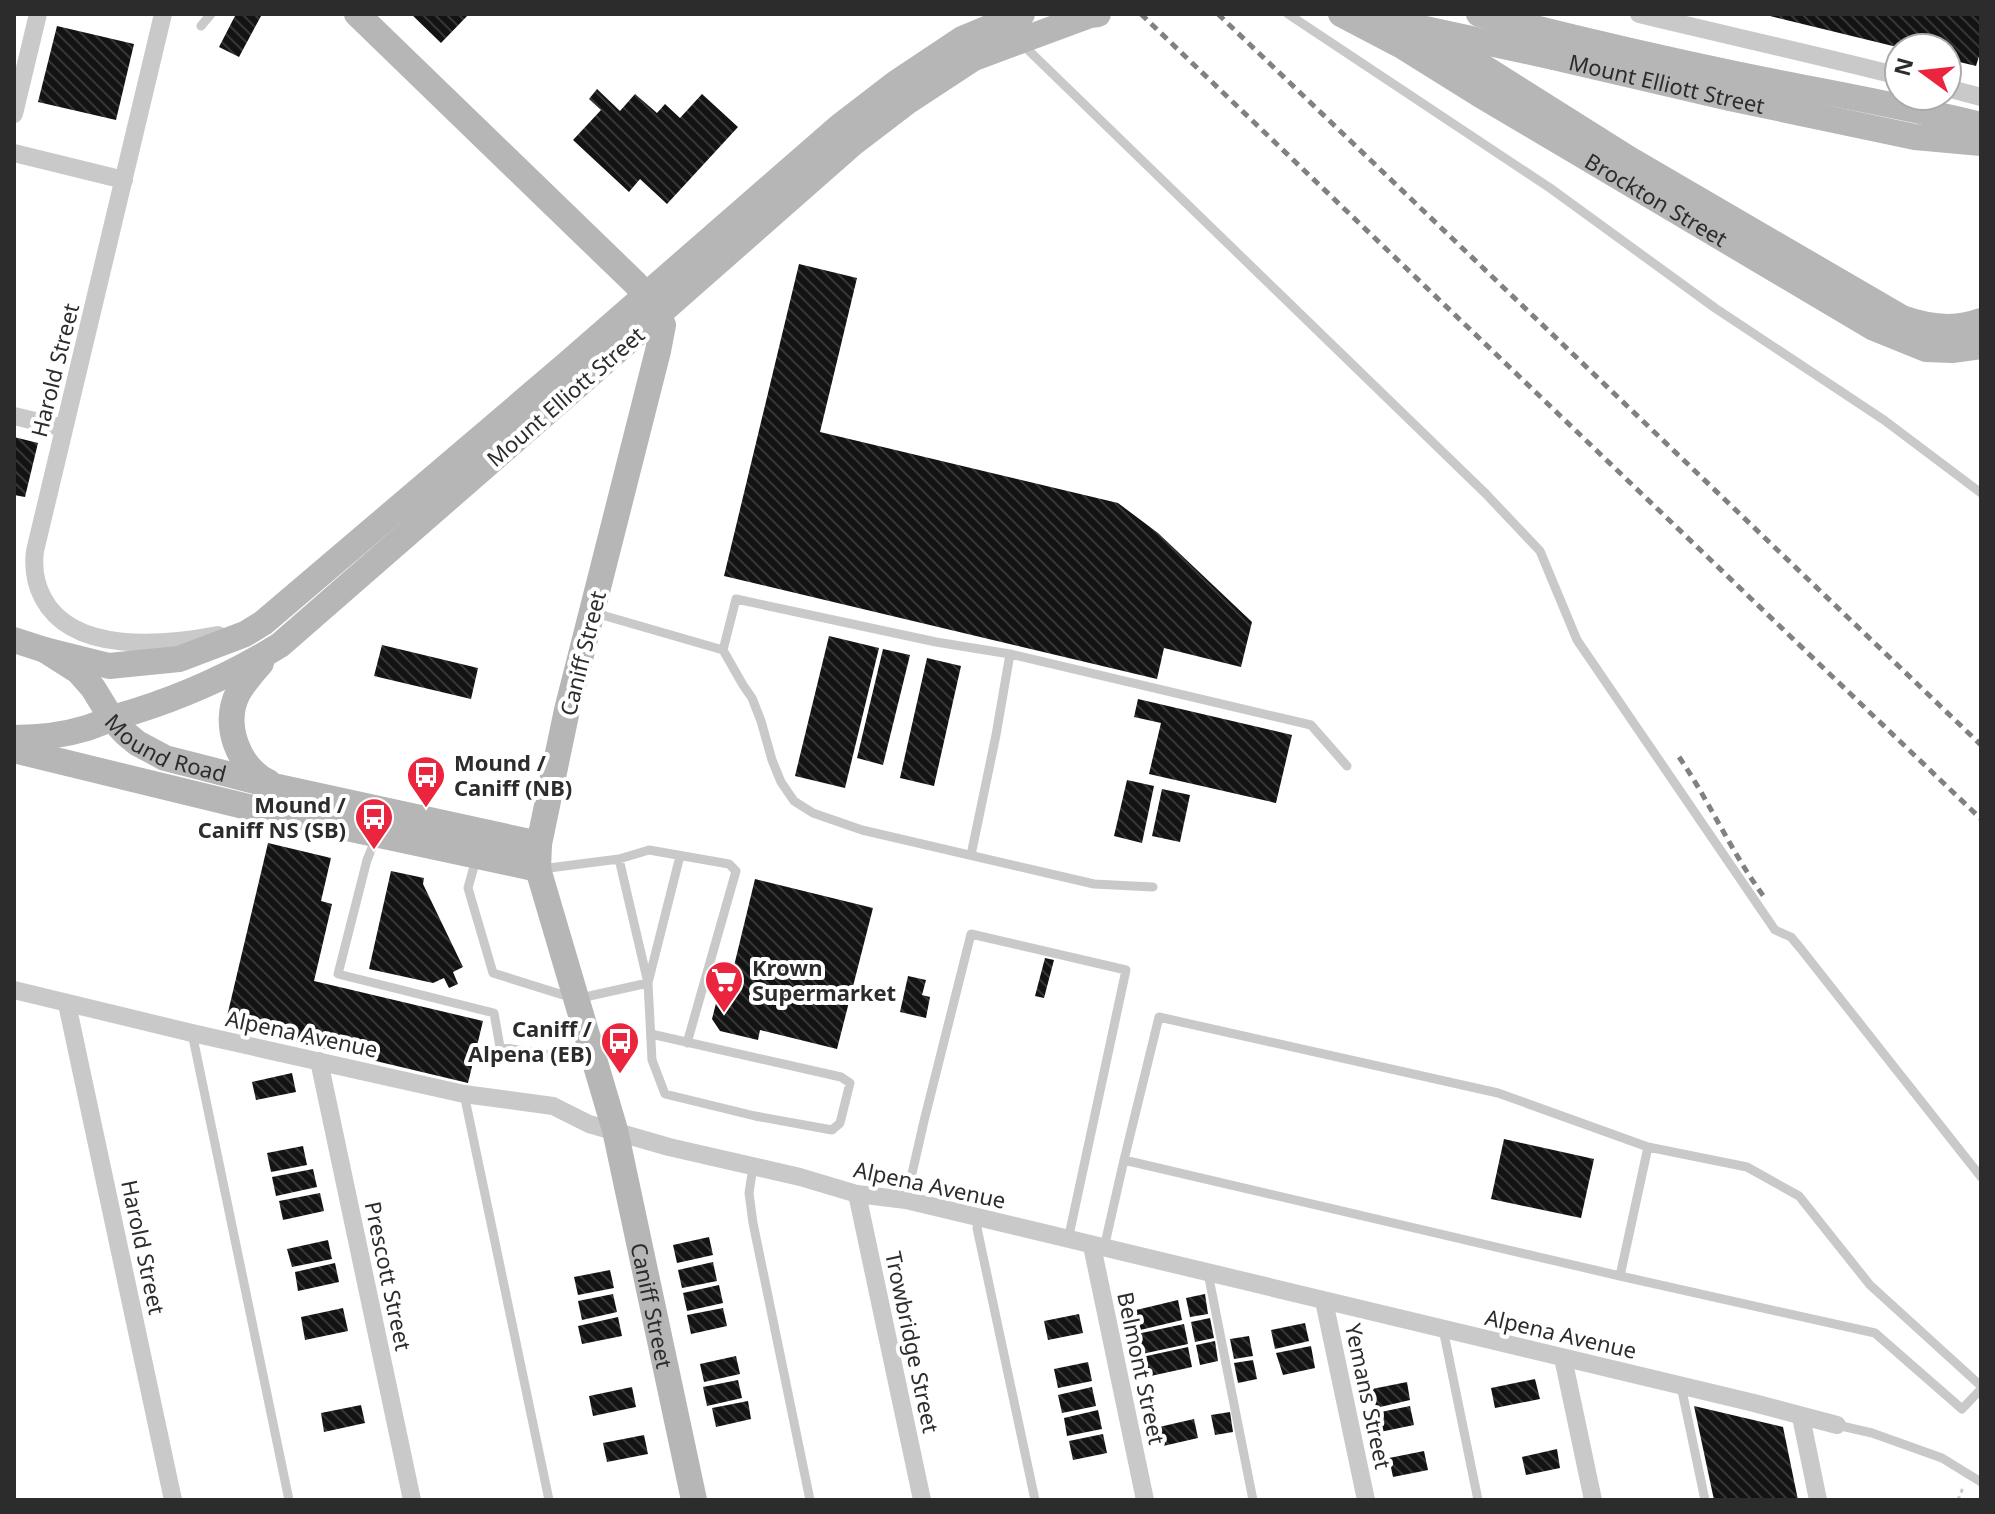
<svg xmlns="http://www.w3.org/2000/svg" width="1995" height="1514" viewBox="0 0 1995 1514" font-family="'Noto Sans',sans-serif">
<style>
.building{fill:url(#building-back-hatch)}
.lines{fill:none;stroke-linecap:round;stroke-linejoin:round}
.path{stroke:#c9c9c9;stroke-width:3;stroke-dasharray:4 4;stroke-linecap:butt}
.lane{stroke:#c9c9c9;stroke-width:9}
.street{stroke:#c9c9c9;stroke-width:18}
.secondary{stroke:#b6b6b6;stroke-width:26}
.rail{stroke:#818181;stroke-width:5;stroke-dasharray:8 6;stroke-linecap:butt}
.secondary-bridge{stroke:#b6b6b6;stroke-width:26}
.labels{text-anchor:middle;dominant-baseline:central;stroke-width:8;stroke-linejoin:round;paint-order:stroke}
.street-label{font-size:22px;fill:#2c2c2c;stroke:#fff}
.poi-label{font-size:22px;font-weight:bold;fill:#2c2c2c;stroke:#fff;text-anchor:start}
</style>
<defs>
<pattern id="building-back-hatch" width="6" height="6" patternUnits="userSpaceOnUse" patternTransform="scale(2)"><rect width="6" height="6" fill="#131313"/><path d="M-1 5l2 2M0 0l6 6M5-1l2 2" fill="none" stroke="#363636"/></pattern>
</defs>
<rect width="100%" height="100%" fill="#fff"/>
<path class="building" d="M236,14H256L261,16L239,57L219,47Z
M411,14H469L441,43Z
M1762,14H1981V50L1976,66L1947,59V48H1901Z
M57,26L134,44L116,120L38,102Z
M597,89L620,111L635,94L657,113L665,104L680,118L702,94L738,127L667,204L640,179L629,192L573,140L601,110L589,99Z
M799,264L857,278L820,432L1118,503L1158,533L1252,622L1241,667L1164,648L1157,679L724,576Z
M14,437L38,443L25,497L14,495Z
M829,636L879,648L845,788L795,776Z
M382,645L478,668L471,699L374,676Z
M883,649L910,655L883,765L857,758Z
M927,658L961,666L934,786L900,778Z
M1138,699L1292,735L1276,803L1149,774L1161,723L1134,717Z
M1127,780L1154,786L1142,843L1114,836Z
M1162,789L1190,795L1180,842L1152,836Z
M268,843L331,858L321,901L332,904L314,981L483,1021L468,1083L225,1025Z
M391,871L424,878L423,884L463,967L453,972L458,984L449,988L444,978L433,983L369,969Z
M755,879L873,908L837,1049L760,1030L758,1040L720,1031L712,1019L726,964L734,966Z
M1045,958L1054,960L1044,998L1035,996Z
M908,976L926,980L922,995L930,997L926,1018L900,1012Z
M292,1073L296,1092L256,1100L252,1082Z
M1504,1139L1594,1159L1581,1218L1491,1199Z
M303,1146L307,1165L271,1172L267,1153Z
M313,1169L317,1187L276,1196L272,1177Z
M320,1193L324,1211L283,1220L279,1201Z
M709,1237L713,1255L677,1263L673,1245Z
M328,1240L332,1259L292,1267L287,1249Z
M713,1262L717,1281L682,1288L678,1270Z
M335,1263L339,1282L298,1291L295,1272Z
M610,1270L614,1288L578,1295L574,1277Z
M719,1285L723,1303L687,1311L683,1293Z
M613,1294L617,1312L582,1320L578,1301Z
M1205,1294L1208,1314L1190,1317L1186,1298Z
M1178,1300L1182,1320L1136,1331L1132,1311Z
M343,1308L348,1331L305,1340L301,1317Z
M723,1308L727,1326L691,1334L687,1315Z
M1079,1314L1083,1333L1048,1340L1044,1321Z
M618,1317L622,1336L582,1344L578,1326Z
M1210,1318L1214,1338L1195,1342L1191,1322Z
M1305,1323L1309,1341L1275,1349L1271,1330Z
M1184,1324L1188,1344L1142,1354L1137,1334Z
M1249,1336L1253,1356L1234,1359L1230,1339Z
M1215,1341L1218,1361L1200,1365L1196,1345Z
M1311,1346L1315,1368L1283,1375L1276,1353Z
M1188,1347L1192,1367L1146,1377L1142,1357Z
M736,1356L740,1374L704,1382L700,1364Z
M1253,1360L1257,1379L1238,1383L1234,1363Z
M1088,1362L1092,1381L1058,1388L1054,1369Z
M1535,1379L1540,1399L1495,1408L1491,1388Z
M738,1380L742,1398L707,1406L703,1387Z
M1407,1382L1410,1400L1376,1408L1372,1389Z
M632,1387L636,1407L593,1416L589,1396Z
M1092,1387L1096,1406L1062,1413L1058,1395Z
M748,1401L751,1419L716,1427L712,1408Z
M361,1405L365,1423L324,1432L321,1413Z
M1410,1406L1414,1425L1380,1432L1376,1413Z
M1694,1406L1783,1427L1798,1500H1714Z
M1098,1410L1102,1429L1067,1436L1064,1418Z
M1230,1412L1233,1432L1215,1435L1211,1415Z
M1194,1419L1198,1438L1163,1446L1159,1427Z
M1103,1434L1107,1453L1073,1460L1069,1441Z
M644,1435L648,1454L607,1462L603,1443Z
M1557,1449L1560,1468L1526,1475L1522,1457Z
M1424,1451L1428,1470L1393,1477L1389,1458Z"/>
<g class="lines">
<path class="path" d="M1958,1500L1964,1485"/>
<path class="lane" d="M1288,14L1550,188L1715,308L1884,420L1981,493
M201,26L211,14
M1022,44L1486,494L1540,551L1577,640L1775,930L1791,937L1801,949L1981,1177
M595,613L723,650L736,599L936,642L1010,654L1311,725L1347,766
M723,650L743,685L752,698L761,721L772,760L781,782L794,801L813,813L862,830L1094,884L1153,887
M376,838L367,860L338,974L494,1013L500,1047L592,1062
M971,855L996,735L1010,654
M476,859L468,888L493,973L576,999L648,983L619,859L541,869
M619,859L649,850L729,864L736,871L687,1043
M192,1033L289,1500
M651,1034L841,1077L850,1083L840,1123L832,1130L755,1116L665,1094L652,1060L648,983L680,856
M464,1094L549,1500
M1648,1147L1747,1167L1799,1196L1870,1285L1981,1386
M753,1167L749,1193L753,1223L810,1500
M906,1200L924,1121L971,934L1126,970L1068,1240
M979,1218L977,1228L1035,1500
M1104,1248L1124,1160L1620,1276L1648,1147L1498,1093L1159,1017L1124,1160
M1208,1273L1253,1500
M1620,1276L1875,1333L1962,1409L1981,1389
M1443,1329L1478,1500
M1681,1386L1705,1500
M1837,1425L1872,1433L1942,1458L1981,1482"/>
<path class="street" d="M163,14L35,551C33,567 35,583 43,598C73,655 165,645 218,635
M1639,14C1726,35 1812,54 1899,76
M1947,88L1981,97
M14,114L38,14
M14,153L124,180
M14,416L64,428
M14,990L192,1033L464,1094L553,1106L589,1124L669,1147L800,1177L857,1194L906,1200L1754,1403L1837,1425
M67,1004L173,1500
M319,1061L412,1500
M857,1194L922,1500
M1092,1246L1145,1500
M1324,1301L1366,1500
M1563,1358L1593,1500
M1801,1417L1818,1500"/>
<g class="secondary">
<path id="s1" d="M357,14L635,283L648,297L663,325L658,351L567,710L539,844L538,869L615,1130L694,1500"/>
<path id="s2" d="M1341,14L1402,46L1479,94L1874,328L1926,349L1952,350L1981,346"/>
<path d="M1479,14C1564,36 1649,56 1735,74C1817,91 1900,105 1981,125"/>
<path d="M1426,31L1629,159L1902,318C1927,327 1955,331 1981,321"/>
<path id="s3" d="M1554,57L1730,98L1915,137L1981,143"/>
<path id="s4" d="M14,640L45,650L78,671L93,688L112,719L125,733L137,743L165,758L278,787L539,844"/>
<path d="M45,650L109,666L179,659L245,634L263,623L559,371"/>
<path d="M261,663C253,672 244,683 238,693C222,724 238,767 268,782"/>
<path d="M14,738C38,738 64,735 87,728C97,725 107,720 116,717C176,700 227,678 280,645L577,386"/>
<path d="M14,750L244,806L538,869"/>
</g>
<path class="rail" d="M1141,14L1981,819
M1218,14L1981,745
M1679,757C1710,802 1732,854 1765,898"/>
<path class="secondary-bridge" d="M1356,14L1554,57
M559,371L840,126L896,83L962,39L1022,14
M577,386L852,144L907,102L974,58L1090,15L1098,14"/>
</g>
<defs>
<symbol id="bus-pin" viewBox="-11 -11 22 30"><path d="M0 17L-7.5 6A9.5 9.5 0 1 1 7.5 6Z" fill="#ec253e" stroke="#fff"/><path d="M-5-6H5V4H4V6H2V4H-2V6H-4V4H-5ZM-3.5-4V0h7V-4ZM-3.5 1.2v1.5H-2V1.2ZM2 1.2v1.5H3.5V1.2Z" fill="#fff"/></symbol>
<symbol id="supermarket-pin" viewBox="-11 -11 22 30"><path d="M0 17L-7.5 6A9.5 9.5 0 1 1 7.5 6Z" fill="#ec253e" stroke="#fff"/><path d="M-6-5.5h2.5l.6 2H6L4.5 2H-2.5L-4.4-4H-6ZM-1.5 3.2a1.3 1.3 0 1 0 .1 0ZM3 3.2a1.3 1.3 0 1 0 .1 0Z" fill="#fff"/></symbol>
</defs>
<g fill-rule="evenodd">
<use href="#bus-pin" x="404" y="753" width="44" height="60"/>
<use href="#bus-pin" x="352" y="795" width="44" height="60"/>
<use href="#supermarket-pin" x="702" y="958" width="44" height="60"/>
<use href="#bus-pin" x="598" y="1019" width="44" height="60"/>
</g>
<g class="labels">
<g class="street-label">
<text stroke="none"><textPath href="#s3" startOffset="116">Mount Elliott Street</textPath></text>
<text stroke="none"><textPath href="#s2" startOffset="366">Brockton Street</textPath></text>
<text transform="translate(54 370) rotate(-76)">Harold Street</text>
<text transform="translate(565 396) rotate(-41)">Mount Elliott Street</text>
<text transform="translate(582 653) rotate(-76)">Caniff Street</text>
<text stroke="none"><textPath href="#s4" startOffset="194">Mound Road</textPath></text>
<text transform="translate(302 1033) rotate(12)">Alpena Avenue</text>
<text transform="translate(930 1184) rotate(12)">Alpena Avenue</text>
<text transform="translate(144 1247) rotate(78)">Harold Street</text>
<text transform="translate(389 1276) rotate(78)">Prescott Street</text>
<text stroke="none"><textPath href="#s1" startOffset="1448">Caniff Street</textPath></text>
<text transform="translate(1561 1333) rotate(13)">Alpena Avenue</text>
<text transform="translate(913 1342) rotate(78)">Trowbridge Street</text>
<text transform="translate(1142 1368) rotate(78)">Belmont Street</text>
<text transform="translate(1369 1396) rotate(78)">Yemans Street</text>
</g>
<g class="poi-label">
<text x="454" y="762">Mound /<tspan x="454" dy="25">Caniff (NB)</tspan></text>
<text x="346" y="804" text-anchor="end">Mound /<tspan x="346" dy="25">Caniff NS (SB)</tspan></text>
<text x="752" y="967">Krown<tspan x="752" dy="25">Supermarket</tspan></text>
<text x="592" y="1028" text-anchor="end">Caniff /<tspan x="592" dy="25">Alpena (EB)</tspan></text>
</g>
</g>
<rect width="1995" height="1514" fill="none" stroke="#2c2c2c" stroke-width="32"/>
<g transform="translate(1923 72) rotate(285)"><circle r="38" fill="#ffffff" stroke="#ababab" stroke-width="2"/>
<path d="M0-6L14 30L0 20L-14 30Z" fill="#ec253e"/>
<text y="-12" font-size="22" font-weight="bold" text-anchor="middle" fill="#2c2c2c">N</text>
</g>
</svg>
